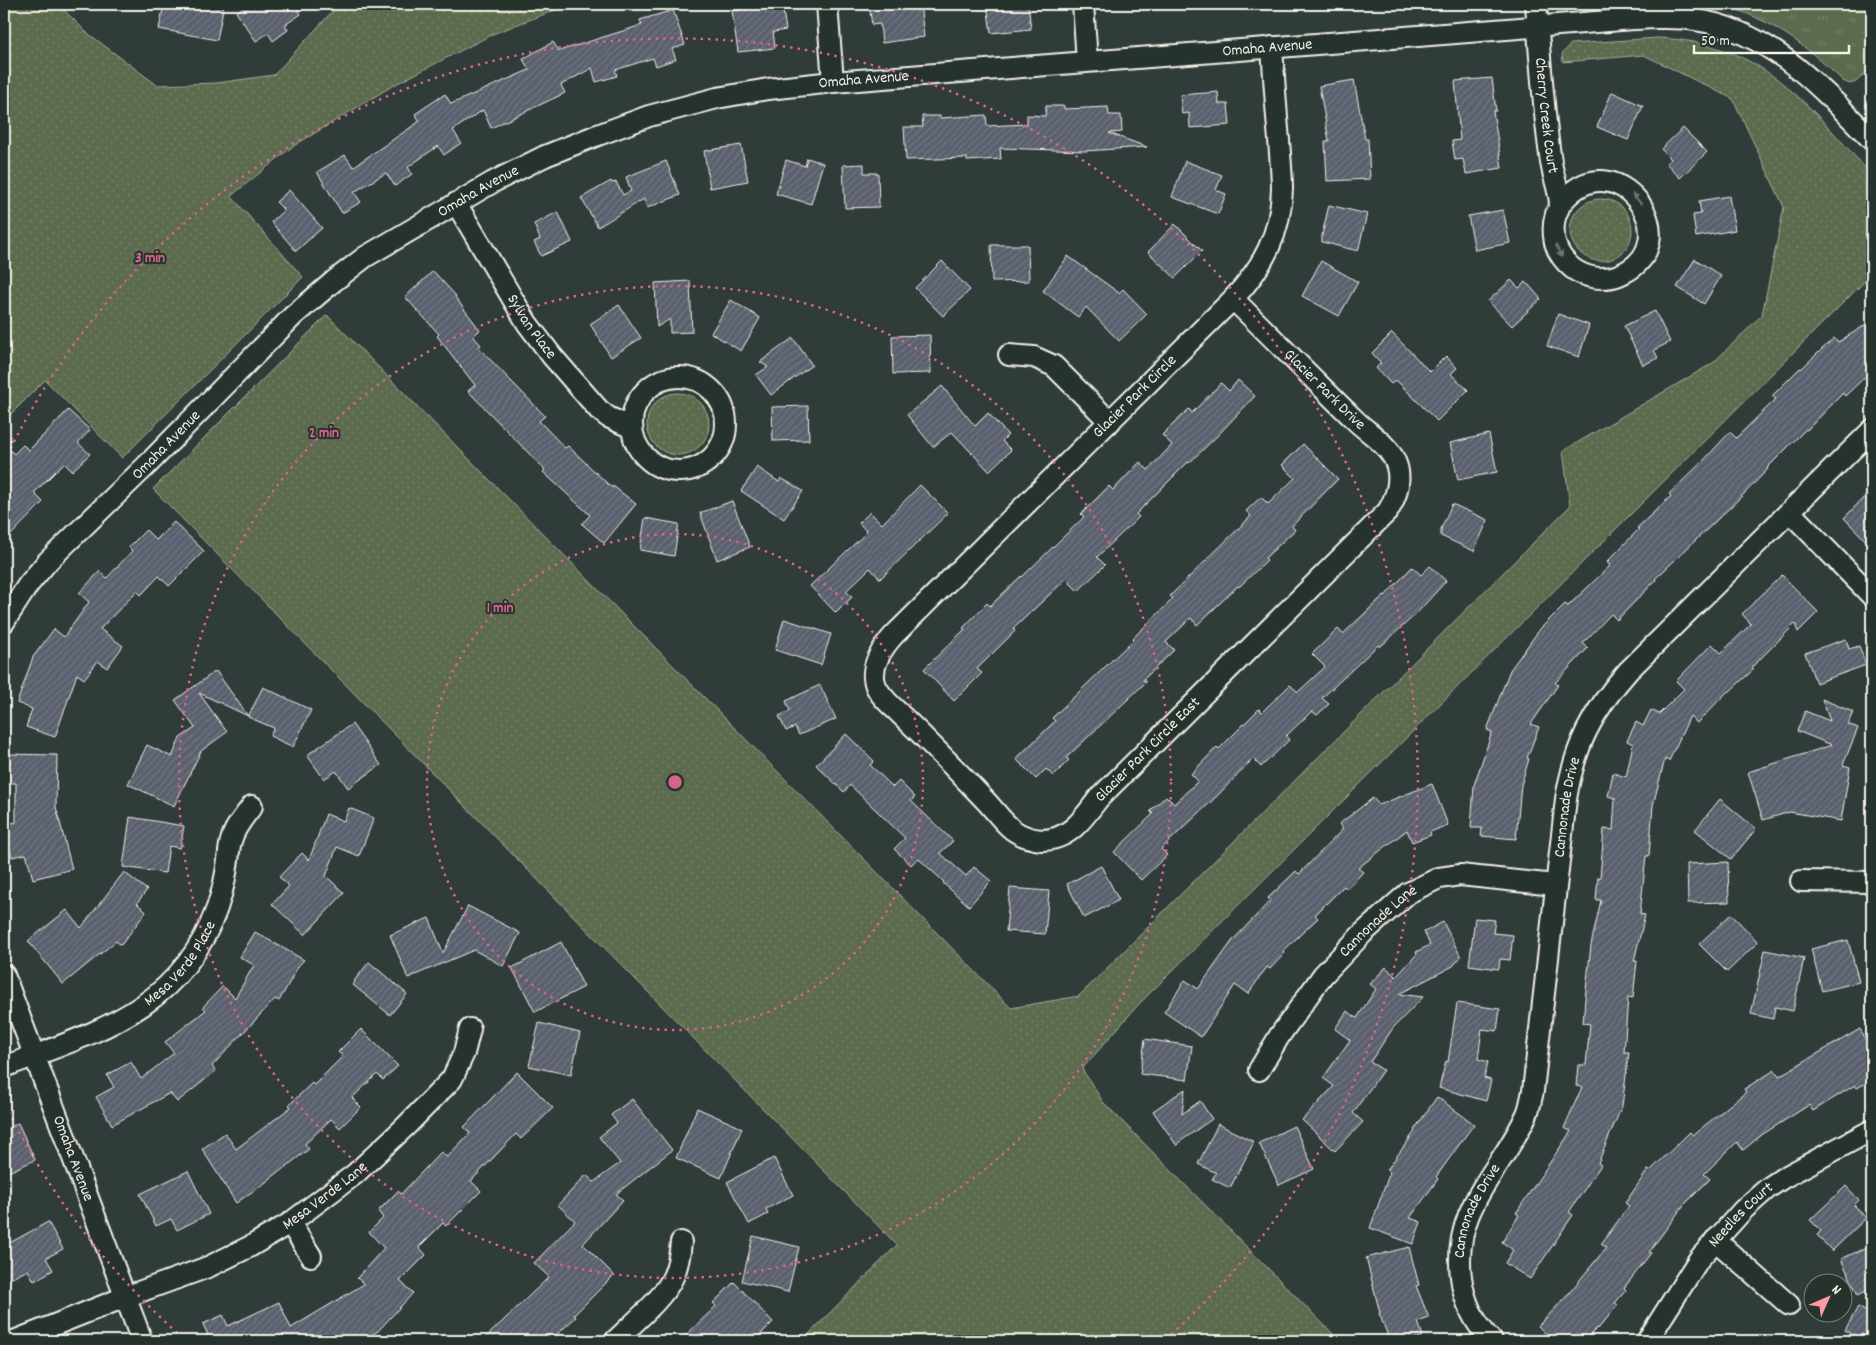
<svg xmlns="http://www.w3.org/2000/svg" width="1876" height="1345" viewBox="0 0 1876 1345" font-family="Dekko,sans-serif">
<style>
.grass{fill:url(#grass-dots);stroke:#a8ae9b}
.park{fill:url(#park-tufts);stroke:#a8ae9b}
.building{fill:url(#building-hatch);stroke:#f4f1e8}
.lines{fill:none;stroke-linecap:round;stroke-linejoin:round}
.minor-casing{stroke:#f4f1e8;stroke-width:24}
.minor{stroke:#26332d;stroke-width:20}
.oneway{fill:#6e766e}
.ring{fill:none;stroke:#d4648c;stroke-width:2.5;stroke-dasharray:2.5 5}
.labels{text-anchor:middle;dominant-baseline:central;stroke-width:4;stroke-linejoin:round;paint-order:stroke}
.street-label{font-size:16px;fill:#f4f1e8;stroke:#26332d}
.centre{fill:#d4648c;stroke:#26332d;stroke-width:2.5}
.ring-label{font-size:15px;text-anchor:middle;font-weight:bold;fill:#d4648c;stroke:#26332d;stroke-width:4;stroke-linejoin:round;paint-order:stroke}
</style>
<defs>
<pattern id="grass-dots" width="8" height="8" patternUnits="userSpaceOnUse" patternTransform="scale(1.25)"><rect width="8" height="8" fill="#5b6b4e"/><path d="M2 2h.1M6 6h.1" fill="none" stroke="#738168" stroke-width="1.8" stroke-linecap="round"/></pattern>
<pattern id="park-tufts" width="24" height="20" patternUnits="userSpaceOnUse" patternTransform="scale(1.25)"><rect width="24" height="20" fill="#5b6b4e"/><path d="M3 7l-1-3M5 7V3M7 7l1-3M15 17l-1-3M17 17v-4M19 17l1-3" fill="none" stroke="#738168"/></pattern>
<pattern id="building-hatch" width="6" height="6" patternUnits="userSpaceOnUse" patternTransform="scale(1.25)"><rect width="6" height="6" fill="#5a5f6d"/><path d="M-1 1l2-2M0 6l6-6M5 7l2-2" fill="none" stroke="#727682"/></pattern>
</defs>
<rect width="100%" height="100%" fill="#303c3a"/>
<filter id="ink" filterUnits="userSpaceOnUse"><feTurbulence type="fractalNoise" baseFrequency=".02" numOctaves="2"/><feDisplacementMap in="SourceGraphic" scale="10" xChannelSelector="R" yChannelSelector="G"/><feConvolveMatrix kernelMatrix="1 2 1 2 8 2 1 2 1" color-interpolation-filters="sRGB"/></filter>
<g filter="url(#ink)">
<path class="grass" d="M4,4H58L86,32L157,85L217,83L274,75L339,4H571L495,33L392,86L292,147L231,196L303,277L122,458L45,380L4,421Z
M1657,38C1764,42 1805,103 1872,175V274L1139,1004L1082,1069L1103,1102L1340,1341H802L897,1245L153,489L327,315L1011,1008L1079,996L1570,506L1563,451L1713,363L1762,315L1784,207L1733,99L1644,55L1563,62L1562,54L1571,44Z
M1570 230a31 31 0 1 1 62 0a31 31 0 1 1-62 0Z
M647 424a31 31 0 1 1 62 0a31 31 0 1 1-62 0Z"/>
<path class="park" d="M1719,4H1872V67L1856,82L1850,84L1843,81C1804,44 1772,19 1719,4Z"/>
<path class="building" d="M164,4H224L217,40L159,29Z
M248,4H294L301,14L285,25L288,30L273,41L268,33L256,41L236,12Z
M751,4H782L786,30L773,32L775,48L738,52L732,11L751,9Z
M869,4H920L924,37L882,43L880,24L872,25Z
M987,4H1028L1031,29L991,33Z
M673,10L685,45L672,49L676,59L656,66L653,58L615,70L617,76L596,82L592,68L561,85L565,93L491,128L483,110L453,130L461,143L444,155L438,146L408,167L412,174L395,186L386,173L354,192L361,202L342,213L317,172L345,155L353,167L420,121L415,114L445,94L451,104L529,70L523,59L553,42L559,51L642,25L640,20Z
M1492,78L1496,111H1493L1502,168L1466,174L1463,159L1455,160L1452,141L1460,140L1455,81Z
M1354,80L1365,139H1368L1370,179L1327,181L1325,141H1329L1319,86Z
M1218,92L1219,104H1228L1230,125L1190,128L1189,113L1182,114L1180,95Z
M1612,92L1643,106L1628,140L1597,127Z
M1046,106H1064V109L1108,107L1109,115H1121L1122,132L1109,133L1147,147L1084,151L1000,148L1001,159L967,161V158L906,160L904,127H923L922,116H940V118L986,115L987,126L1027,124V115L1045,116Z
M1683,128L1707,152L1680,178L1666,163L1671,159L1661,149Z
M741,145L748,181L710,188L704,151Z
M807,158L823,163L811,204L776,194L786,160L805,166Z
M666,161L680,195L647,208L644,199L598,227L581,198L611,181L612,183L616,182L623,195L631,191L626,177Z
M1185,161L1222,175L1216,190L1226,194L1218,214L1172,197Z
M864,164V173H878L879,207L845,208L843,165Z
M289,190L322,228L296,251L271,222L284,210L276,202Z
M1729,196L1735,230L1696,237L1693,215L1701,214L1699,201Z
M1329,205L1367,214L1358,251L1322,242V235Z
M1503,210L1510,243L1475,250L1468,216Z
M558,212L572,242L541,256L534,242L540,239L534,224Z
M1175,224L1202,251L1175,278L1148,252Z
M991,245H1028L1029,281L992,282Z
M1068,256L1119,293L1123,289L1147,314L1119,341L1086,307L1078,317L1043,291Z
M1695,259L1721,276L1704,304L1677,287Z
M942,261L970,290L943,316L915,288Z
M1321,261L1358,282L1339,316L1302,296Z
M433,271L456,296L455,297L480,330L473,336L481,345L478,347L545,416L539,421L565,448L568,446L612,488L613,486L636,504L604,543L582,524L590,515L543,472L545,470L468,391L475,385L437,336L439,334L405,297Z
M1511,280L1519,288L1526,282L1541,299L1512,326L1488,301Z
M690,281L692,332L670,333V319L657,327L655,283Z
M731,300L760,318L741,351L711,333Z
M619,305L641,338L611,357L590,324Z
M1655,311L1670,342L1654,350L1658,358L1643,365L1624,326Z
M1558,314L1589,325L1579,357L1547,346Z
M1872,321V370L1845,396L1843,393L1807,430L1806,429L1767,468L1768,469L1742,496L1655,579L1656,580L1617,620L1611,614L1583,643L1588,648L1555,683L1558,685L1531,724L1539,727L1527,758L1529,759L1521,785L1516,839L1481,836L1482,828H1471L1474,785L1492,732L1487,730L1510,670L1540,629L1565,604L1568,606L1610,566L1607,562L1639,529L1637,528L1671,496L1669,494L1704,460L1730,432L1736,438L1776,399L1772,396L1800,368L1801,369L1834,338L1838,342Z
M1392,333L1430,372L1446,356L1457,368L1451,374L1468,390L1437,421L1396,380L1391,384L1376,368L1381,363L1372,353Z
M930,335L931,373L893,374L892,336Z
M793,338L812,365L771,395L756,375L768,367L760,362Z
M1238,380L1255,396L1217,436L1189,463L1188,462L1136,514L1139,517L1097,557L1105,565L1078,591L1066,579L1013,629L1015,631L977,669L982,673L954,701L924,669L965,629L963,628L987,603L990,606L1021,576L1022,577L1084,517L1081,514L1109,486L1113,490L1140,462L1148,470L1172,445L1162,435L1189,409L1192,413L1221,383L1229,391Z
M942,386L975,426L988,413L1008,435L1002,441L1011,450L989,471L952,432L933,447L907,415Z
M808,406L809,440L773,441L772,407Z
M68,410L90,430L78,443L90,454L72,471L64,463L34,493L43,502L4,542V444L14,454L23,445L29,450Z
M1489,434L1497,472L1458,480L1450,443Z
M1303,444L1338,479L1292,526L1295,530L1265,558L1267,560L1239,587L1238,586L1197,625L1191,618L1166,642L1174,650L1143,680L1146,682L1066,758L1069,760L1053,776L1046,769L1036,779L1016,759L1055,721L1052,718L1133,640L1132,639L1173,599L1170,596L1251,516L1246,511L1261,497L1268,504L1295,478L1282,465Z
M757,467L779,482L781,478L803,491L784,519L741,491Z
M920,485L948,513L880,579L870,568L846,591L852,597L836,613L810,586L867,532L859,523L870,512L882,524Z
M1872,489V547L1844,518Z
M732,501L750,547L717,560L700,513Z
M1452,504L1488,520L1474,551L1441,536V529Z
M645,518L679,524L674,556L640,550Z
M174,522L204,551L169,586L159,576L141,595L137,591L100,629L123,646L107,668L98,661L84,679L77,674L55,737L26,727L32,709L17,703L33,657L54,629L64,637L89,602L79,593L100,571L107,578L132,551L129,547L146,530L156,540Z
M1430,566L1446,581L1416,614L1380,647L1378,645L1322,698L1329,704L1317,715L1312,711L1286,736L1289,740L1261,767L1253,759L1215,798L1161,849L1167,855L1141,880L1114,852L1153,814L1150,811L1166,796L1174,804L1198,781L1191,774L1217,747L1219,749L1259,709L1262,712L1290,685L1298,692L1325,667L1312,654L1338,629L1343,634L1384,595L1385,596L1412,567L1421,575Z
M1782,575L1818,612L1798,632L1795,624L1752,667L1754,669L1729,692L1728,691L1697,723L1690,716L1669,761L1665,759L1653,805L1649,856H1646L1640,914L1645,915L1634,961H1637L1633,998L1628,997L1624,1052H1629L1622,1106L1598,1163L1601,1165L1569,1212L1573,1215L1530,1279L1505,1263L1513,1250L1502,1242L1519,1215L1516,1213L1571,1131L1564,1128L1582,1087L1576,1086L1578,1065H1586L1590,1024L1583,1023L1585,999L1591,945L1601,900H1596L1598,877L1600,878L1604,829L1613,830L1615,798L1608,796L1613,773L1626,777L1633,744L1627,741L1636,722L1643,726L1651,710L1659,714L1684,689L1676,681L1712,644L1721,653L1751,624L1742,614Z
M784,619L831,634L821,665L775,650Z
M1846,639L1849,649L1859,646L1866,665L1816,683L1805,653Z
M216,671L248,716L199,693L227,732L201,751L174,806L128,784L147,745L172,757L180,738L195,728L175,700Z
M820,685L836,719L799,735L795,727L786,731L779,716L790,711L786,701Z
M263,687L311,710L293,747L270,736L274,728L248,717Z
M1822,699L1853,712L1848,724L1858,728L1843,765L1850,767L1841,821L1790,812L1763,820L1748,772L1832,745L1797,731L1805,711L1830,721Z
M352,724L381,765L348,788L336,771L324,779L307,755Z
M846,734L874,761L870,765L893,787L899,781L915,797L911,801L953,841L940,853L966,876L974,867L991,881L969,906L943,883L944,882L918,858L911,865L894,849L905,838L850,785L844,792L816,765Z
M4,754L57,755L56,807L72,869L33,879L26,854L12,857L4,825L16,822V783H4Z
M1432,784L1448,825L1430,832L1431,835L1412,842L1407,830L1358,868L1363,872L1347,889L1344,886L1315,915L1318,918L1283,951L1285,953L1270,969L1267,967L1248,994L1235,985L1201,1037L1164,1012L1185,980L1198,989L1233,940L1270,901L1268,898L1296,871L1299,874L1343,829L1339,824L1373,798L1379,805Z
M1720,799L1756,829L1731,859L1695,830Z
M349,808L374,818L359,856L337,847L326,876L344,893L305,935L272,904L289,886L279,877L302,853L309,860L326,814L344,821Z
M130,817L184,826L180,848L169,846L165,873L123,867Z
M1728,862L1729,902L1688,903L1687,864Z
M1101,866L1119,900L1084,918L1067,884Z
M124,872L147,890L137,903L146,912L121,945L116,941L63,984L28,941L67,910L81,928Z
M1010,888L1049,891L1045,934L1006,931Z
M468,906L520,933L503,966L474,950L408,978L390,935L429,918L443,953Z
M1731,914L1758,942L1727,972L1699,944Z
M1475,918L1495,920L1493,933L1513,935L1510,960L1500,959L1499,969L1469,965Z
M1443,922L1461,957L1453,966L1399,994L1423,997L1393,1028L1370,1062L1383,1070L1353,1113L1363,1122L1335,1151L1302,1120L1334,1086L1323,1078L1350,1040L1335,1029L1347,1011L1357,1018L1376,989L1370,984L1386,967L1396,977L1417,954L1416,952L1430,945L1424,932Z
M255,932L304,960L299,965L279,1001L275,999L212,1066L216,1071L177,1102L170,1093L112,1125L96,1097L114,1087L107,1075L131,1062L141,1079L174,1053L165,1042L206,1010L203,1007L223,986L235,998L254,965L240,957Z
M1848,940L1859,982L1822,991L1811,949Z
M561,942L584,987L535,1012L512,968Z
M1765,950L1804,958L1793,1011L1775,1007L1773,1019L1751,1014Z
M369,962L407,994L390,1015L353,985L355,982L354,981Z
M1457,1003L1500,1009L1497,1031L1482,1029L1478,1059L1488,1062L1484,1078L1491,1080L1486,1101L1439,1088L1446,1061L1448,1062Z
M539,1023L580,1033L571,1075L529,1066Z
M361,1029L398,1066L383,1080L377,1074L352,1098L361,1107L340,1128L331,1119L305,1144L309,1149L262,1185L236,1203L202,1149L225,1133L236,1149L291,1107L289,1105L312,1083L314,1085L343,1056L338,1052Z
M1860,1029L1872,1051V1080L1857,1088L1855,1085L1813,1111L1809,1105L1763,1134L1743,1150L1737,1142L1704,1174L1710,1179L1683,1206L1649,1252L1651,1253L1624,1288L1626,1290L1615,1303L1618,1305L1598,1329L1597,1328L1584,1341H1553L1538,1326L1565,1298L1606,1248L1601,1244L1629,1206L1625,1203L1648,1170L1650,1171L1690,1132L1693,1135L1746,1092L1744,1089L1775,1070L1779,1076Z
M1145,1039L1192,1046L1187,1080L1140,1074Z
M517,1072L553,1108L521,1139L516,1134L471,1181L481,1191L446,1226L443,1223L419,1247L426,1255L400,1281L413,1293L378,1331L360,1341H196L208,1335L203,1324L223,1315L228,1326L279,1302L291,1328L364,1284L357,1278L384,1248L369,1232L383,1218L378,1211L398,1191L401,1194L441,1152L447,1157L470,1133L464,1127Z
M1185,1089L1182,1114L1200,1101L1212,1119L1178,1143L1177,1146L1153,1111Z
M1437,1097L1474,1124L1436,1177L1438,1179L1410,1218L1421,1222L1413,1244L1370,1228L1390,1172L1387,1170L1415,1131L1414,1130Z
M632,1099L672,1150L616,1194L623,1200L583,1244L614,1275L574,1315L576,1317L550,1341H482L549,1277L534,1263L575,1221L558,1205L586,1175L594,1182L620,1163L599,1137L617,1123L611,1115Z
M697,1108L742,1128L721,1178L676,1158Z
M18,1123L35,1160L4,1174V1130Z
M1218,1124L1254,1142L1230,1188L1212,1179L1216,1173L1198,1164Z
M1294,1126L1314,1169L1279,1185L1259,1143Z
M774,1158L793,1195L766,1209L768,1214L749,1224L727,1182Z
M188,1171L209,1214L177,1230L171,1219L156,1226L140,1194Z
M1846,1186L1859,1200L1854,1205L1866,1218L1832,1251L1817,1235L1821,1231L1810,1220Z
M48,1222L63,1249L46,1258L53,1270L34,1281L28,1270L4,1282V1246Z
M753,1236L799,1247L788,1292L742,1281Z
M1872,1245V1288L1858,1295L1841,1259Z
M1409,1247L1419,1285L1416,1286L1429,1318L1418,1322L1423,1336L1411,1341H1390L1379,1313H1380L1366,1258Z
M734,1282L773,1322L754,1341H680L716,1306L713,1303Z
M1858,1307L1872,1315V1341H1865L1845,1330Z"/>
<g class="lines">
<defs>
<g id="minor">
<path d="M827,4L833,82"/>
<path d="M1083,4L1087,61"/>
<path id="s1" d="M1536,4C1540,56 1543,110 1551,162C1553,176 1559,190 1560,203C1560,207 1558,210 1556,214C1553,223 1553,233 1555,243C1558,253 1565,262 1572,268C1585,278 1604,281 1619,275C1695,243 1613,133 1560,205"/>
<path id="s2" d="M456,203L527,323L552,356L599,410L608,417L632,428"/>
<path id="s3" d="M1233,299C1274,339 1314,380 1355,420C1367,432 1384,441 1393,457C1403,475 1398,494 1388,511L1098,799C1083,819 1069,840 1042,840C1032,839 1021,836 1013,830C1002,822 994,809 984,799C957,771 930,742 901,715C892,706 878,695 875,683C870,666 883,647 894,635L1233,299C1263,267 1281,234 1282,189C1282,173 1280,156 1279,140C1276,109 1274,78 1272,47"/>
<path d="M1009,355L1034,357L1054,366L1110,422"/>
<circle cx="679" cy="424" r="47"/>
<path d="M1790,512L1872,596"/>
<path id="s4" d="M4,622L28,585L48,561L147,465L293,316L334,281L365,257L493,182L545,156L595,136L649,116L717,98L768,89L833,82L1609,21C1637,19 1668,16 1696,20C1771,31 1822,89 1872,140"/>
<path d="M1801,881L1872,882"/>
<path id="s5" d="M4,975L142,1341"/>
<path id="s6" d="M4,1067C95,1032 180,1011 217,908C222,893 226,876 228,860C229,854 229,847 231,841C234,828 244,817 252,806"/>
<path id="s7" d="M1259,1070L1280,1035L1323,975L1363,933L1408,893L1439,878L1460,875L1555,885"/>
<path d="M290,1223L311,1256"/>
<path d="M1715,1240L1789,1305"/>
<path id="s8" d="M14,1341L125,1297L208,1267L251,1246L290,1223L355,1174L406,1126L452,1079L464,1053L470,1029"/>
<path d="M615,1341C632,1324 664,1298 673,1277C678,1266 680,1254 681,1242"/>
<path id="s9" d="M1492,1341C1475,1324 1464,1302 1461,1277C1452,1206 1501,1172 1527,1114C1530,1107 1531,1099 1533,1091L1566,799C1575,745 1592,712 1628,671L1872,430"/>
<path id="s10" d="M1647,1341L1699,1259L1743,1210L1768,1188L1783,1178L1872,1130"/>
</g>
</defs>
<use href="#minor" class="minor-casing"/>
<use href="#minor" class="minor"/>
</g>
<defs><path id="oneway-solid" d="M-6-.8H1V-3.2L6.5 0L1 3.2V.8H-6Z" transform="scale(1.25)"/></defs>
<g class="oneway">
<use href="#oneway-solid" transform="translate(1637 199) rotate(-130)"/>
<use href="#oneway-solid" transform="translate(1559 251) rotate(62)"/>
</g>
</g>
<g class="ring">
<circle cx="675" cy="782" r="248"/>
<circle cx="675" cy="782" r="496"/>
<path d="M183 1338A743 743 0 0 1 4 1102M4 462A743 743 0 1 1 1167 1338"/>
</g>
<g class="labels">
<g class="street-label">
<text stroke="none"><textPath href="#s4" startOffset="1456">Omaha Avenue</textPath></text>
<text stroke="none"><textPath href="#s4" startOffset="1051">Omaha Avenue</textPath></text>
<text stroke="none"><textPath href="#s1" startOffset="112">Cherry Creek Court</textPath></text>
<text stroke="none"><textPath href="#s4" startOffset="646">Omaha Avenue</textPath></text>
<text stroke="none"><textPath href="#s2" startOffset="145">Sylvan Place</textPath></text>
<text stroke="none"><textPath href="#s3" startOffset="129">Glacier Park Drive</textPath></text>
<text stroke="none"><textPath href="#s3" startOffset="1389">Glacier Park Circle</textPath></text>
<text stroke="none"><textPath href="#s4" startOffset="241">Omaha Avenue</textPath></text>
<text transform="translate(1148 750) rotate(-45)">Glacier Park Circle East</text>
<text stroke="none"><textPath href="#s9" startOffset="562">Cannonade Drive</textPath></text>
<text stroke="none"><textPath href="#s7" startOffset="192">Cannonade Lane</textPath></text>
<text stroke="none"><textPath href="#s6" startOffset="209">Mesa Verde Place</textPath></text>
<text stroke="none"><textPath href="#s5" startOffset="196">Omaha Avenue</textPath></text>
<text stroke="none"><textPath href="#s8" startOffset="345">Mesa Verde Lane</textPath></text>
<text stroke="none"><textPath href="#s9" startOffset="142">Cannonade Drive</textPath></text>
<text stroke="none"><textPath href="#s10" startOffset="158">Needles Court</textPath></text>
</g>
</g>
<circle cx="675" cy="782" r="8" class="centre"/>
<g class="ring-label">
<text x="150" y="262">3 min</text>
<text x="324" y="437">2 min</text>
<text x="500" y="612">1 min</text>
</g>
<rect width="1876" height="1345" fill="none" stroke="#26332d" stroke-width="20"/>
<rect x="10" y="10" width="1856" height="1325" fill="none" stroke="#f4f1e8" stroke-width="2" filter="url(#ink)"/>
<g transform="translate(1828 1298) rotate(45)"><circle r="24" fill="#26332d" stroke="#787f78"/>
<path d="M0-4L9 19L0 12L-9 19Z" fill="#ff9aa2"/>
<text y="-8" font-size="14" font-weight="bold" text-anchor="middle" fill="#f4f1e8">N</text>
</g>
<path d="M1694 45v8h155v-8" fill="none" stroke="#f4f1e8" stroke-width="2.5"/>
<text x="1701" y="45" font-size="15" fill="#f4f1e8" stroke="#26332d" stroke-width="4" paint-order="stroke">50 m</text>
</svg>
